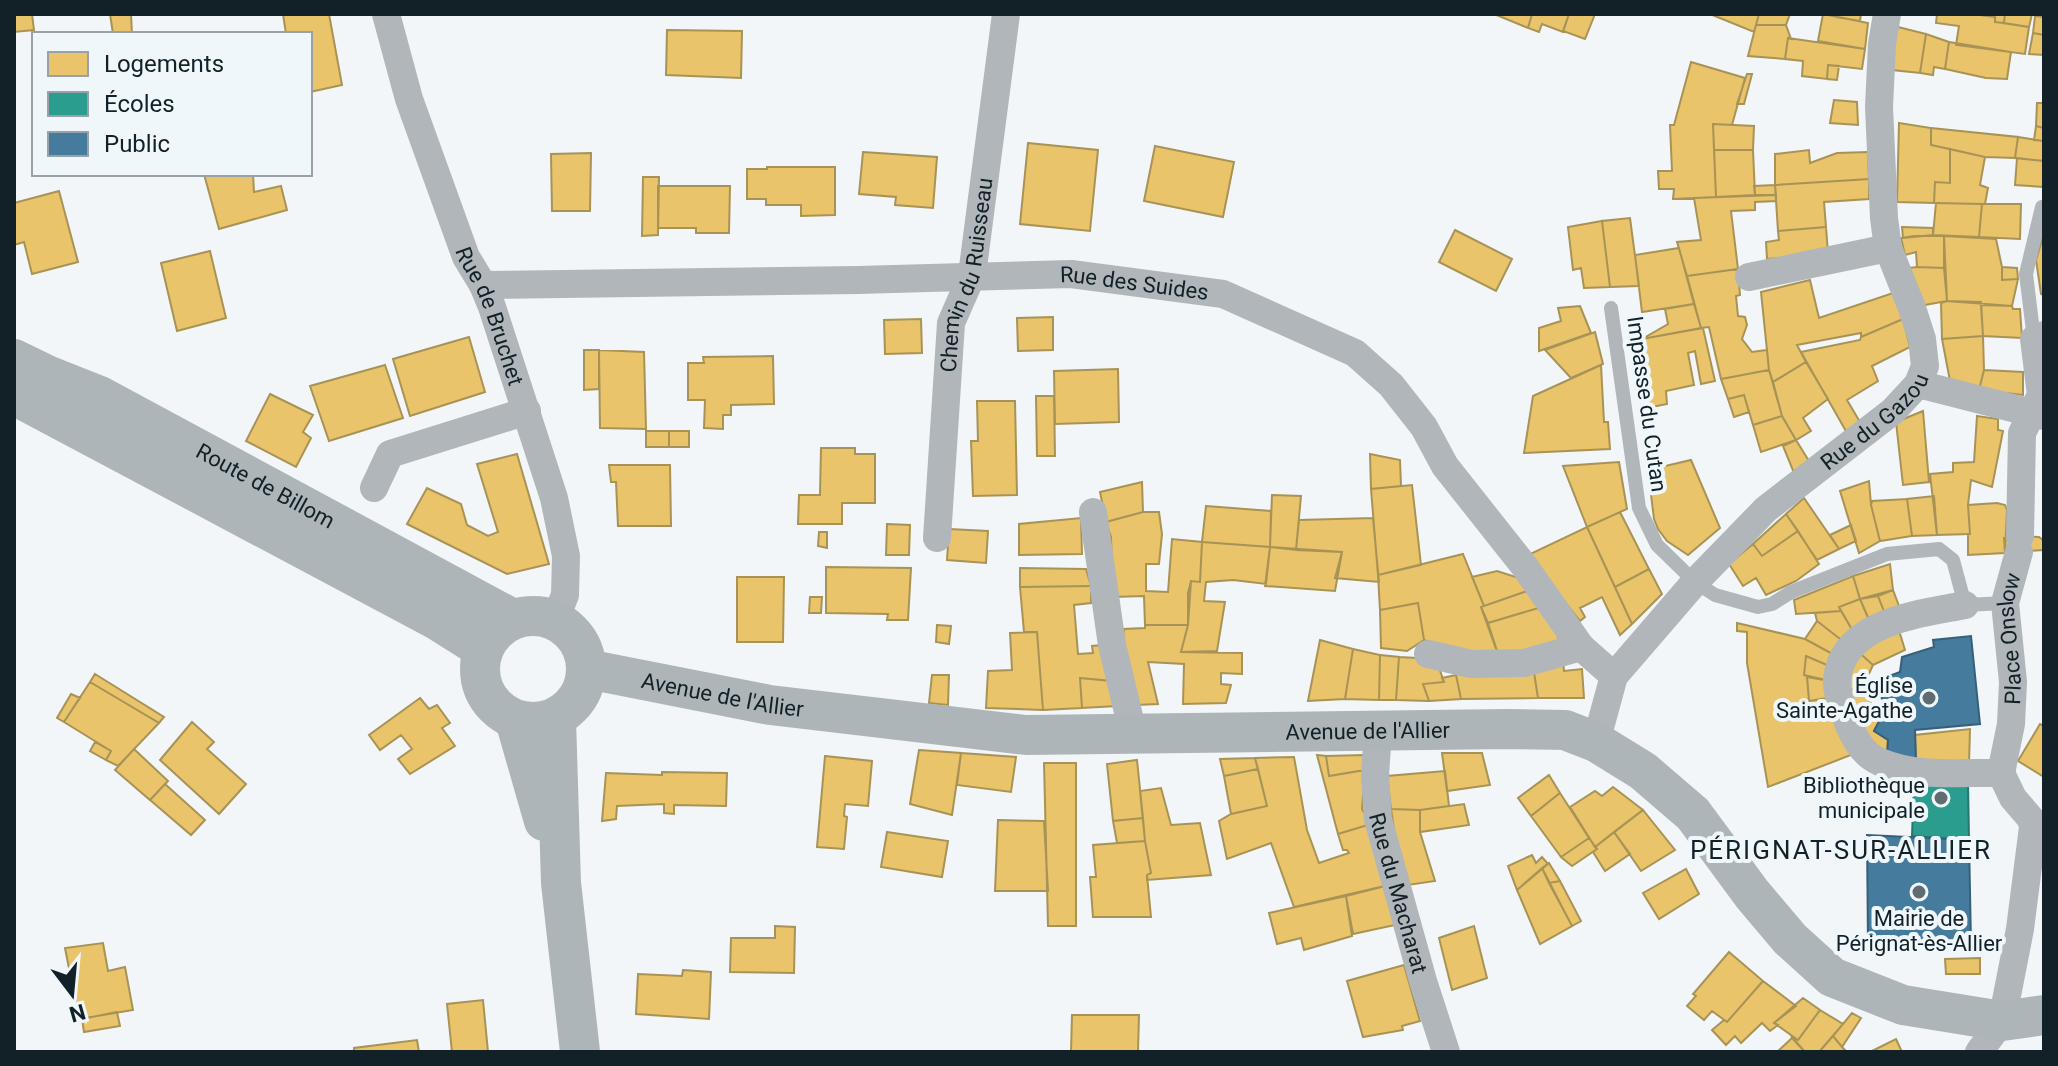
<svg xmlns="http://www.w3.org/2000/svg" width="2058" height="1066" viewBox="0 0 2058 1066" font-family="Roboto,sans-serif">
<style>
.homes{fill:#e9c46a;stroke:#a89356;stroke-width:2}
.schools{fill:#2a9d8f;stroke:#237870;stroke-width:2}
.public{fill:#457b9d;stroke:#36607a;stroke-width:2}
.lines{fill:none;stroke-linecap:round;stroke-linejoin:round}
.lane{stroke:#b0b6ba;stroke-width:14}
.street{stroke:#b0b6ba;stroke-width:28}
.secondary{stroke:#aeb5b9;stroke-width:40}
.poi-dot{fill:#606c71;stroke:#eff7fb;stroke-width:3}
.labels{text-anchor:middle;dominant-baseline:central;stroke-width:8;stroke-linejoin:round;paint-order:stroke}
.street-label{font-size:22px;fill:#122128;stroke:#eff7fb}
.poi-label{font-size:22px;fill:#122128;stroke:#eff7fb;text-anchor:end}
.quarter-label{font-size:26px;letter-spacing:2px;fill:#122128;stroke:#eff7fb}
</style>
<rect width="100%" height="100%" fill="#f2f6f8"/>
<path class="homes" d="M14,14H32L34,30L14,32Z
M110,14H131L132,34H113Z
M283,14H329L342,85L310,92V34H286Z
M1494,14H1532L1528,28Z
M1532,14H1569L1563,32L1542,24L1539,32L1528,28Z
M1569,14H1595L1585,39L1563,31Z
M1710,14H1759L1754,32Z
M1759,14H1790L1786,25H1756Z
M1823,14L1868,23L1865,49L1818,41Z
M1836,14H1861L1860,21L1836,17Z
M1937,14H1972L1995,17V22L2029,27L2025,54L1956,45L1959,26L1936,23Z
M1972,14H2005L2004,23L1995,22V17Z
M2005,14H2032L2029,27L2004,23Z
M2035,16L2044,17V35L2033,33Z
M1756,25H1786L1791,39L1788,38L1785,59L1748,56Z
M1894,26L1926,34L1920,73L1892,70Z
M667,30L742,31L741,78L666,75Z
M2033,33L2044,35V55L2029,54Z
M1926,34L1949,42L1945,69L1934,67L1933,75L1920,73Z
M1788,38L1865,49L1862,69L1828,65L1827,79L1802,76L1803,61L1785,59Z
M1949,42L2011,52L2007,79L1986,78L1945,69Z
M1691,62L1745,78L1732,125L1713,124L1716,197L1673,199L1674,189H1659L1658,171H1672L1670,125H1674Z
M1828,65L1839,66L1837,80L1827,79Z
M1747,74H1752L1744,104H1737Z
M1834,100L1857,102L1858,125L1830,123Z
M2037,103H2044V128L2036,126Z
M1899,123L1931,128V145L1950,149V183L1935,182L1934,203L1897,202Z
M1713,124L1754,126L1753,150H1714Z
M2036,126L2044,128V141L2034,140Z
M1931,128L2018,137L2015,158L1985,157L1931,145Z
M2018,137L2044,141V161L2015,158Z
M1028,143L1098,150L1090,231L1020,224Z
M1155,146L1234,162L1223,217L1144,201Z
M1950,149L1985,157L1980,185L1988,188L1985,204L1934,203L1935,182L1950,183Z
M1714,150H1753L1755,195L1716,197Z
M1809,150L1810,163L1837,153L1868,152L1869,179L1775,185V154Z
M863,152L937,157L933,208L895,205L896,197L859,194Z
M591,153L590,211H552L551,154Z
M2017,158L2044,161V187L2015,185Z
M767,167H835V215L801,216V205H766V199H747V169H767Z
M204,174H253L254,192L281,186L287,210L219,229Z
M643,177H659L658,235L642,236Z
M1869,179V199L1824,202L1826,227L1778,231L1775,185Z
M1775,185L1776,195H1755L1754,186Z
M658,186H730L729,233H696V228H658Z
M59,191L78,262L32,274L24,242L14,245V203Z
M1776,195V201L1755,202V210L1731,211L1738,269L1687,276L1677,242L1701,240L1694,198Z
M1936,203L1982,204L1979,237L1933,235Z
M1982,204H2021L2020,239L1979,237Z
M1630,218L1639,286L1610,287L1602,221Z
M1602,221L1610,287L1584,288L1581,268L1573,270L1568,227Z
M1826,227L1828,253L1767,259L1766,242L1779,240L1778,231Z
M1902,227L1933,228V235L1903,238Z
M1455,230L1512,259L1496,291L1439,262Z
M2044,233V295L2041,294L2036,260Z
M1914,236H1944V268L1917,267L1916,252L1905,255L1901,238Z
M1944,236L1996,239L2002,267V280L2018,279L2012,306L1947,301Z
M1679,248L1694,304L1642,312L1635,255Z
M210,251L226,318L177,331L161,263Z
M1917,267L1944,268L1947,301L1919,306L1908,268Z
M2002,267L2017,268L2018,279L2002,280Z
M1738,269L1740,295L1736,296L1738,316L1745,317L1747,325L1742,339L1752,352L1767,350L1769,370L1721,379L1709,327L1701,328L1687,276Z
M1810,280L1819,318L1893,293L1903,319L1861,337V333L1797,345L1806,362L1773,382L1769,370L1761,292Z
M1947,301L1981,302L1983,336L1942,339L1941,303Z
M1694,304L1701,328L1642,339L1668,324L1665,309Z
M1981,305L2012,306L2013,309H2020L2022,338L1983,336Z
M1580,306L1591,333L1539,351V328L1561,321L1558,308Z
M1053,317V350L1018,351L1017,318Z
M921,319L922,353L885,354L884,320Z
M1903,319L1910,347L1872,366L1878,381L1847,400L1860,422L1847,433L1801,352L1860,340L1861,337Z
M1703,328L1715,381L1701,384L1695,351L1688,353L1694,385L1666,391L1667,404L1642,409L1637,349L1642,339Z
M1595,332L1603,364L1571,378L1545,350Z
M1983,336L1984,370L1979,390L1950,381L1942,339Z
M469,337L485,392L410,416L393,359Z
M584,350H599V389L584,390Z
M599,350L644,352L646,429L600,428Z
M773,356L774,404L731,405V415H723V429L704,428L705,400H688V363H704L703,357Z
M1806,362L1828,399L1803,418L1811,431L1796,440L1782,416L1773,382Z
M385,365L403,418L329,441L310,386Z
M1601,365L1604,422H1608L1610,449L1524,453L1533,396Z
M1118,369L1119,422L1055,424L1054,371Z
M1769,370L1782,416L1753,425L1744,395L1728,399L1721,379Z
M1984,370L2023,372V395L1979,390Z
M270,394L313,415L303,432L311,438L296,467L246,441Z
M1744,395L1749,412L1734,417L1728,399Z
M1036,396H1054L1055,456H1037Z
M977,401H1015L1017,495L973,496L971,441H978Z
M1923,411L1929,482L1903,485L1896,422Z
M1782,416L1796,440L1761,452L1753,425Z
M1977,416L1998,419V430L2003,431L1992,487L1971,480L1968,505L1970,534L1937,535L1930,474L1953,472V463L1974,462Z
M646,431H669V447H646Z
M669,431H689V447H669Z
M1796,440L1809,461L1794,473L1783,446Z
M821,448H855V454H875V503H842V524H798L799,495H820Z
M517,454L549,564L507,574L407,524L427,488L461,504L467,525L488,536L498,532L477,464Z
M1370,454L1400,460L1401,486L1371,489Z
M1691,460L1720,528L1688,555L1667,541L1658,529L1654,519L1648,470Z
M1619,462L1627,509L1587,527L1563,466Z
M609,465H670L671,526H618L616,482H611Z
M1869,481L1871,505L1880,541L1859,553L1840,491Z
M1142,482L1143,512L1106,522L1100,492Z
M1412,485L1421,565L1378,575L1371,489Z
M1272,495L1301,496L1296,550L1270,547Z
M1934,496L1937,535L1912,536L1907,499Z
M1804,498L1839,549L1817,560L1786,514Z
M1907,499L1912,536L1880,541L1871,505L1872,501Z
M1997,503L2005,505L2007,510L2005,553L1968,555V534H1970L1968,505Z
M1206,506L1271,511L1270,547L1202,542Z
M1143,512H1159L1162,534L1159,564H1146V591L1168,592L1172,539L1202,542L1200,582L1191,581L1188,593V625H1145L1144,596L1113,597L1111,537L1106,522Z
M1620,512L1649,569L1615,587L1587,527Z
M1786,514L1798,531L1762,556L1753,544Z
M1081,518L1082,554L1019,555V524Z
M1373,518L1379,582L1335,578L1342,552L1296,550L1299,520Z
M887,524L910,525L909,555H886Z
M1851,525L1856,541L1839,549L1830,535Z
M1587,527L1632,624L1620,635L1602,597L1580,608L1585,617L1580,621L1528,555Z
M949,529L988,531L986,563L947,560Z
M1798,531L1819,564L1796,581L1766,595L1756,578L1743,586L1729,564L1753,544L1762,556Z
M819,532H827V548L818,546Z
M2020,536L2039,537L2043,540V550L2005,553L2004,538Z
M1202,542L1270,547L1266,584L1233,580L1206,582L1204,601L1225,602L1217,651L1181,652L1188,625L1191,581L1200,582Z
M1270,547L1342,552L1335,591L1265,586Z
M1463,554L1484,606L1481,607L1499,657L1449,650L1424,640L1418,603L1380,610L1378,575Z
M1890,564L1893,590L1860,599L1853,576Z
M826,567L911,568L908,620H887L888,614L826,613Z
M1020,568L1086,569L1091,586L1020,587Z
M1649,569L1662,594L1632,624L1615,587Z
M1497,571L1522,579L1530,590L1484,606L1472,577Z
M1853,576L1860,599L1839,607L1841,611L1796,614L1794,600Z
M737,577H784L783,642H737Z
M1091,586V603L1074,605L1078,654L1093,653L1092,646L1101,645L1112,681L1080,678L1082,708L1043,710L1037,632H1024L1020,587Z
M1530,590L1545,606L1488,623L1481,607Z
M1893,590L1902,614L1887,619L1878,596Z
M1878,596L1887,619L1871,625L1860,599Z
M810,597H822L821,613H809Z
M1860,599L1871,624L1854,633L1839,607Z
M1418,603L1424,640L1407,651L1381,648L1380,610Z
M1545,606L1562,646L1499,657L1488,623Z
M1841,611L1854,633L1844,642L1817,621L1815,613Z
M1817,621L1844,642L1838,657L1805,639Z
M1737,623L1805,639L1838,657L1834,668L1806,656L1804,675L1807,676L1809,701L1834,697L1856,753L1768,787L1747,663V632L1737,631Z
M1897,624L1905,650L1873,665L1854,648Z
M937,625L951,626L949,644L936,642Z
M1145,625H1188L1181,652L1242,653V674L1221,673V684L1231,685L1226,703L1183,704L1184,664L1148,662L1158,704L1136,705L1122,648L1124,629L1145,628Z
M1037,632L1043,710L986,708L988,671L1012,670L1010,633Z
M1320,640L1353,649L1345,699L1308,701Z
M1854,648L1873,665L1862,689L1843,690Z
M1353,649L1380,655L1379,700L1345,699Z
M1380,655L1399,657L1396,700H1379Z
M1806,656L1834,668L1830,681L1804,675Z
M1399,657L1436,659L1444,682L1423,684L1429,701L1396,700Z
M1563,660L1564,671L1582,669L1584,698H1538L1533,666Z
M1533,666L1538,698L1461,699L1456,675L1460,673Z
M95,674L164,717L159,723L90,682Z
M932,675H949L948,705L929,703Z
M1456,675L1461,699L1429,701L1423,684L1444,682L1442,678Z
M1807,677L1830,681L1834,697L1809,701Z
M1080,678L1112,681L1117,706L1082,708Z
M90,682L159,723L118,766L106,760L111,751L64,722Z
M1862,689L1874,708L1883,714L1874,731L1888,740L1887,755L1857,728L1843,690Z
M71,694L80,698L64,722L57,718Z
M420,698L429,709L437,705L450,723L442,728L455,746L410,774L398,759L412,749L401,735L380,750L369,735Z
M192,722L214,742L207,749L246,784L219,814L160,760Z
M2040,724L2044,726V777L2018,761Z
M1970,729L1969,764L1916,762L1915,735Z
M95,742L111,751L106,760L90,751Z
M134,749L168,781L150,800L115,770Z
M919,750L961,753L952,815L910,804Z
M961,753L1016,757L1011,792L957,785Z
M1442,753H1482L1490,785L1447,791Z
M1317,755L1326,756L1329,776L1365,770L1362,809L1371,824L1338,834Z
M1364,755L1365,770L1329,776L1326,756Z
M825,756L872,761L868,806L845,804L844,816L847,817L844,849L817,847Z
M1294,757L1307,830L1319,863L1349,853L1347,850H1343L1338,834L1371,824L1389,885L1294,907L1271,843L1227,859L1219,821L1231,814L1267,806L1255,758Z
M1255,758L1258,769L1224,776L1220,759Z
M1137,760L1143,818L1113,821L1107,764Z
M1044,763H1076V926H1048Z
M1258,769L1267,806L1231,814L1224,776Z
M1445,771L1449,806L1420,810L1391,809L1387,776Z
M662,772L727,773L726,806L674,805V814L664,813V804L617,806L616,819L602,821L606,773L662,775Z
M1549,775L1560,793L1531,816L1518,798Z
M165,784L205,820L191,835L150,800Z
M1613,787L1643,810L1595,847L1570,807L1595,791L1602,796Z
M1161,788L1171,825L1200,823L1211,875L1147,880V875L1151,873L1145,841L1140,791Z
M1560,793L1589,838L1561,857L1531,816Z
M1464,804L1469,825L1420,832V810Z
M1391,809L1420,810V832L1435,881L1408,885L1395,836Z
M1643,810L1675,850L1641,871L1614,832Z
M1143,818L1145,841L1117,843L1113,821Z
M998,820L1044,821L1048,891H995Z
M887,832L948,841L942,877L881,867Z
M1614,832L1630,854L1605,871L1593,852L1597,849L1595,847Z
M1589,838L1597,849L1572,866L1561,857Z
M1145,841L1151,873L1147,875L1151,917H1093L1090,877H1096L1093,845Z
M1532,855L1536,863L1542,857L1548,864L1517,890L1508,866Z
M1549,863L1560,881L1549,883L1542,868Z
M1542,868L1572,926L1540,944L1517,890Z
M1686,869L1699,894L1659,919L1643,893Z
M1560,881L1581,921L1572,926L1549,883Z
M1389,885L1395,925L1353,934L1346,896Z
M1346,896L1352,936L1304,950L1301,938L1277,944L1269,913Z
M775,926L795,927L794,973L730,972L731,938H775Z
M1474,926L1487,978L1452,990L1439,938Z
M103,943L108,971L125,967L133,1010L79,1019L65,948Z
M1729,952L1763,981L1727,1022L1712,1011L1704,1020L1687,1006L1696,996L1693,994Z
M1980,958V974H1946L1945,959Z
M1404,965L1420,1021L1402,1026L1403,1030L1363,1037L1347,981Z
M683,970L711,972L709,1019L636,1014L638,974L682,976Z
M1763,981L1796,1006L1774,1023L1778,1025L1770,1031L1762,1023L1741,1043L1735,1036L1726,1045L1712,1030L1724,1020L1727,1022Z
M1803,998L1820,1010L1798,1040L1774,1023Z
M483,1000L488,1052H452L447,1004Z
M1820,1010L1843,1024L1819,1052H1805L1791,1036L1798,1040Z
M117,1012L120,1026L84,1032L82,1019Z
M1852,1013L1861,1018L1842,1047L1833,1036Z
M1072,1015H1139L1138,1052H1071Z
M1833,1036L1842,1047L1847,1052H1819Z
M1792,1038L1805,1052H1777Z
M1896,1039L1902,1052H1870Z
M417,1040L419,1052H354V1048Z"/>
<path class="schools" d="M1914,782L1968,783L1969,840L1912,836Z"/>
<path class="public" d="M1971,636L1980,724L1915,730L1916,762L1887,755L1888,740L1874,731L1883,714L1885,703L1880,696L1881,679L1900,672L1902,657L1934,647L1933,640Z
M1867,835L1969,840L1971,944L1868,945Z"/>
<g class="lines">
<path class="lane" d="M1611,308L1639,508L1657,545L1695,582L1715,595L1758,607L1772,604L1791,592L1887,554L1939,549L1953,560L1965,605L2005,603
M2034,339L2026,274L2042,207"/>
<g class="street">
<path id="s1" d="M386,14L409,99L466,257L483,285L492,307L554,498L566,556L565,595L555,620"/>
<path d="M1749,277L1888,248"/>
<path id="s2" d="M483,285L858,280L1071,274L1223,294L1355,353L1391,385L1424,427L1445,466L1525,567L1581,647L1614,676"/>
<path d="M1918,384L2044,416"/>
<path d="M374,488L390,454L527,411"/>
<path d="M1093,512L1112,645L1133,733"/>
<path d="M2020,536L2022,433L2041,395L2034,339L2044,335"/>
<path id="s3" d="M937,538L951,323L972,275L1006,14"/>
<path d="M1965,605C1921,614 1842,621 1837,680C1836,692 1842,704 1845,715C1852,734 1861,754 1880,762C1917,778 1962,772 2001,773"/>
<path d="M1428,654L1471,664L1524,663L1581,647"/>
<path id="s4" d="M1378,730L1375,776L1378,819L1423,981L1446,1052"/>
<path id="s5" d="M1596,742L1614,676L1695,582L1766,509L1893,411L1918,384L1925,366L1922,339L1912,308L1888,248L1884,218L1879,107L1882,44L1887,14"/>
<path id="s6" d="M2001,773L2011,724L2013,682L2005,603L2019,552"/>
<path d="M1979,1052L2002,1021L2020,929L2033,827L2031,819L2013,798L2001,773"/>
</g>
<g class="secondary">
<path id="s7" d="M14,359L47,375L100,396L513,619"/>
<path d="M14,395L437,620L483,649"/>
<circle cx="533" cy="669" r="53"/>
<path id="s8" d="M587,669L770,705L1026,735L1507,729L1565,730L1596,742L1643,771L1693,814L1752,894L1790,939L1832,977L1903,1005L2002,1021L2044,1015"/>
<path d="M556,718L561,883L580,1052"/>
<path d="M515,720L544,821"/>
</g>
</g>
<g class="poi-dot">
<circle cx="1929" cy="698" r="8"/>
<circle cx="1941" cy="798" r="8"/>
<circle cx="1919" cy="892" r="8"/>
</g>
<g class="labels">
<g class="street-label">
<text stroke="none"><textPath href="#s3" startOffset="266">Chemin du Ruisseau</textPath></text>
<text stroke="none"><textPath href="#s2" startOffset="652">Rue des Suides</textPath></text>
<text stroke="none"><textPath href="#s1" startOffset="320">Rue de Bruchet</textPath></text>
<text transform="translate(1647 404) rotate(82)">Impasse du Cutan</text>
<text stroke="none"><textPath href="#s5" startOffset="434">Rue du Gazou</textPath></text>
<text stroke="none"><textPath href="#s7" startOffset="282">Route de Billom</textPath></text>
<text stroke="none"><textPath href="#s6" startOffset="136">Place Onslow</textPath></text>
<text stroke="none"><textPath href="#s8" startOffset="138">Avenue de l'Allier</textPath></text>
<text stroke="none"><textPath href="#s8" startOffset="786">Avenue de l'Allier</textPath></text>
<text stroke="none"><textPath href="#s4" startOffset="166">Rue du Macharat</textPath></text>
</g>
<g class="poi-label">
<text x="1913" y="685">Église<tspan x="1913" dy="25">Sainte-Agathe</tspan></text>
<text x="1925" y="785">Bibliothèque<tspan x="1925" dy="25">municipale</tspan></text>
<text x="1919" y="918" text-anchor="middle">Mairie de<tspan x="1919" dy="25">Pérignat-ès-Allier</tspan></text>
</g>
<g class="quarter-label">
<text x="1841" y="850">PÉRIGNAT-SUR-ALLIER</text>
</g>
</g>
<rect width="2058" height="1066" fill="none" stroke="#122128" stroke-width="32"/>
<rect x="32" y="32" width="280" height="144" fill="#eff7fb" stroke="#97a1a7" stroke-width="2"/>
<rect x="48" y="52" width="40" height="24" fill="#e9c46a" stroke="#97a1a7" stroke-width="2"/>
<text x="104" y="72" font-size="24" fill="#122128">Logements</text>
<rect x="48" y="92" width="40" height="24" fill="#2a9d8f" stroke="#97a1a7" stroke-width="2"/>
<text x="104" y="112" font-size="24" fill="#122128">Écoles</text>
<rect x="48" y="132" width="40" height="24" fill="#457b9d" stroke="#97a1a7" stroke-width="2"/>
<text x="104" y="152" font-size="24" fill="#122128">Public</text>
<g transform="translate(72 994) rotate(164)" stroke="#eff7fb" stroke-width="6" paint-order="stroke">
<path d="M0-6L14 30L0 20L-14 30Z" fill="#122128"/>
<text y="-12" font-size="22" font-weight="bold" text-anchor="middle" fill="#122128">N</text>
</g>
</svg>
